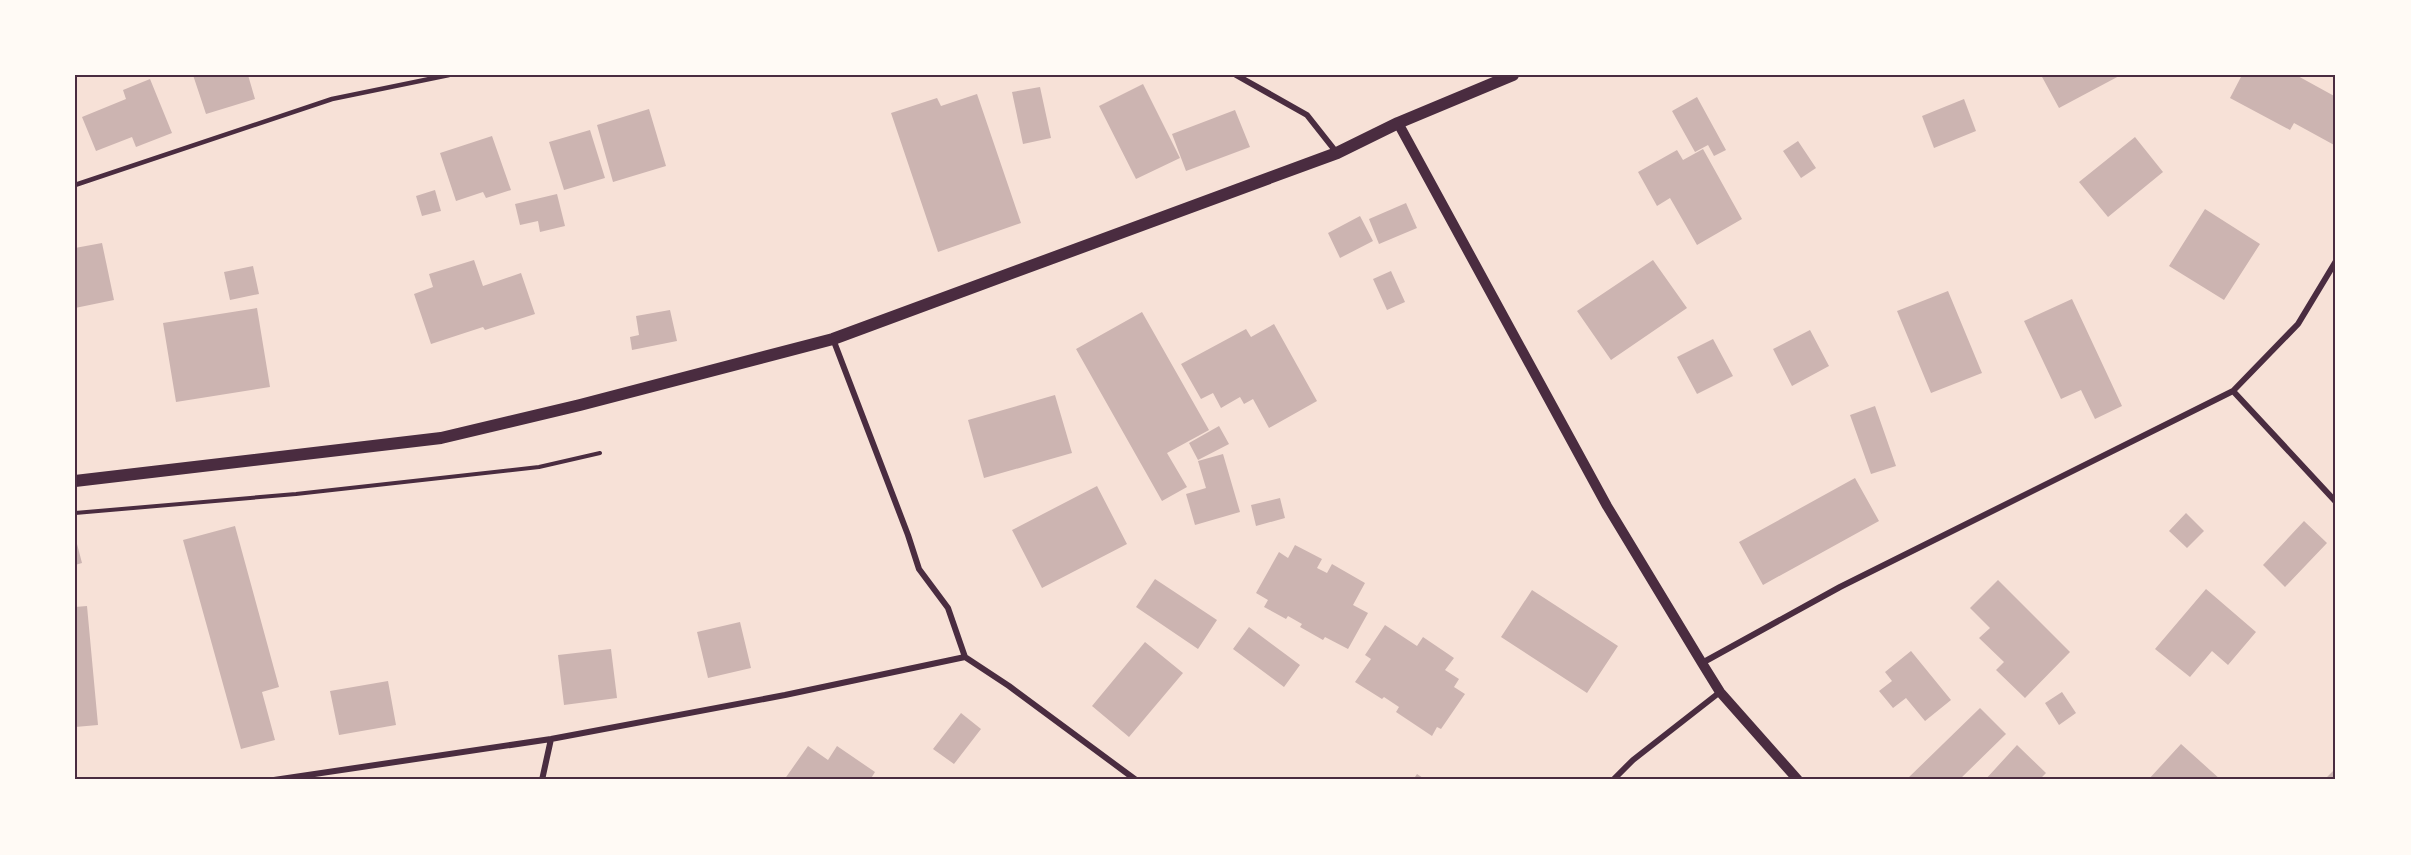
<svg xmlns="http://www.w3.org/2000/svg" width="2411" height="855" viewBox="0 0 2411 855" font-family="Ubuntu,sans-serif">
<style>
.building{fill:#ccb4b1}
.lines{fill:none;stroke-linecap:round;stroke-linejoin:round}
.path{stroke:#4a2c40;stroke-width:4}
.service{stroke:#4a2c40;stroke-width:4.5}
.minor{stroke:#4a2c40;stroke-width:6}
.tertiary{stroke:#4a2c40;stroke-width:10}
.secondary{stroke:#4a2c40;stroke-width:12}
.neatline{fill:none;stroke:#4a2c40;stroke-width:2}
</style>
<rect width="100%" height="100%" fill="#f7e1d7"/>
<path class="building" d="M193,75H248L255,99L206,114Z
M2041,75H2121L2059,108Z
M2242,75H2296L2336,97V146L2294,123L2290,130L2230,98Z
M150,79L172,133L136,147L132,137L96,151L82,117L126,99L123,90Z
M1143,84L1180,158L1136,179L1099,106Z
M1040,87L1051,138L1023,144L1012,92Z
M977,94L1021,223L938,252L891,113L937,98L941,106Z
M1697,97L1726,150L1714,156L1708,145L1695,152L1672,111Z
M1964,99L1976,131L1934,148L1922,116Z
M649,109L666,166L613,182L597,125Z
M1235,110L1250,147L1186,171L1172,134Z
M590,130L605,178L564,190L549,142Z
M492,136L511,190L486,198L483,192L456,201L440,153Z
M2135,137L2163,172L2108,217L2079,182Z
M1798,141L1816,168L1801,178L1783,151Z
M1703,149L1742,219L1697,245L1670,198L1657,206L1638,172L1677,150L1683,160Z
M435,190L441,211L422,216L416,196Z
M557,194L565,226L540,232L538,221L520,225L515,204Z
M1406,203L1417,228L1379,244L1369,219Z
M2205,209L2260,244L2224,300L2169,266Z
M1360,216L1373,241L1340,258L1328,233Z
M102,243L114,300L75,308V248Z
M474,260L483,286L521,273L535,314L485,330L483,327L431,344L414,294L433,287L429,274Z
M1653,260L1687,308L1611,360L1577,311Z
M253,266L259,294L230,300L224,272Z
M1391,271L1405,302L1387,310L1373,279Z
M1948,291L1982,373L1931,393L1897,311Z
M2072,299L2122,406L2095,419L2081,390L2061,399L2024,321Z
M257,308L270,387L176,402L163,323Z
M670,310L677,341L632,350L630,337L639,335L636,316Z
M1142,312L1209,430L1167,453L1187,487L1162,501L1076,349Z
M1274,324L1317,401L1269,428L1253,399L1244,404L1240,397L1221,408L1213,393L1201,399L1181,364L1246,329L1251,337Z
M1810,330L1829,366L1792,386L1773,349Z
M1713,339L1733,376L1697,394L1677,357Z
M1055,395L1072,453L984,478L968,420Z
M1875,406L1896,466L1871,474L1850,415Z
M1219,426L1229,444L1198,460L1189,443Z
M1223,454L1240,512L1195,525L1186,494L1206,488L1198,461Z
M1855,478L1879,521L1763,585L1739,542Z
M1097,486L1127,544L1042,588L1012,530Z
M1280,498L1285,518L1256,526L1251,505Z
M2186,513L2204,531L2187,548L2169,531Z
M2304,521L2327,543L2285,587L2263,565Z
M235,526L279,687L262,692L275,740L241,749L183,540Z
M75,544H77L82,563L75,565Z
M1295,545L1322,559L1317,568L1327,573L1332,564L1365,583L1353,605L1368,613L1348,649L1325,637L1323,640L1300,627L1302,624L1288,616L1286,619L1264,607L1268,600L1256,593L1279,552L1288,558Z
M1155,579L1217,620L1198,649L1136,607Z
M1998,580L2070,652L2025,698L1996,670L2004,662L1979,638L1990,628L1970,608Z
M2206,589L2256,632L2228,665L2212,651L2190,677L2155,649Z
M1532,590L1618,646L1587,693L1501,637Z
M87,606L98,725L75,727V607Z
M740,622L751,668L708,678L697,632Z
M1385,625L1417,646L1423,637L1454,658L1445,670L1459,679L1454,687L1465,694L1441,729L1437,727L1432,736L1396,712L1399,707L1384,697L1382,699L1355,682L1371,659L1365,655Z
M1249,627L1300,665L1284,687L1233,649Z
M1145,642L1183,673L1129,737L1092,706Z
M611,649L617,698L564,705L558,655Z
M1911,651L1951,700L1925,721L1906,698L1893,708L1879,691L1892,681L1885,672Z
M388,681L396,725L339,735L330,691Z
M2062,692L2076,713L2059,725L2045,703Z
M1980,708L2006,734L1959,780H1906Z
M961,713L981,729L954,764L933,749Z
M2181,744L2221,780H2148Z
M2017,745L2046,773L2039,780H1985Z
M808,746L828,760L837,746L875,772L870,780H784Z
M2336,768V780H2324Z
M1417,774L1426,780H1413Z"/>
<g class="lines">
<path class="path" d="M75,513L296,494L539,467L600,453"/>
<path class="service" d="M75,185L332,99L449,75"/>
<path class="minor" d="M1236,75L1307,115L1337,153
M833,339L908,535L919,569L948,608L965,657L1009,686L1136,780
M2233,391L2336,502
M1702,663L1840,587L2233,391L2298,324L2336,261
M274,780L551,739L785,695L965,657
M542,780L551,739
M1613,780L1633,760L1720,692"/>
<path class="tertiary" d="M1398,123L1607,506L1702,663L1720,692L1798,780"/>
<path class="secondary" d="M75,481L441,438L580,405L833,339L1337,153L1398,123L1513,75"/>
</g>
<rect width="2411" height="855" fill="none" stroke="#fffaf5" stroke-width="153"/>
<rect x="76" y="76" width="2258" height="702" class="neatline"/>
</svg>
